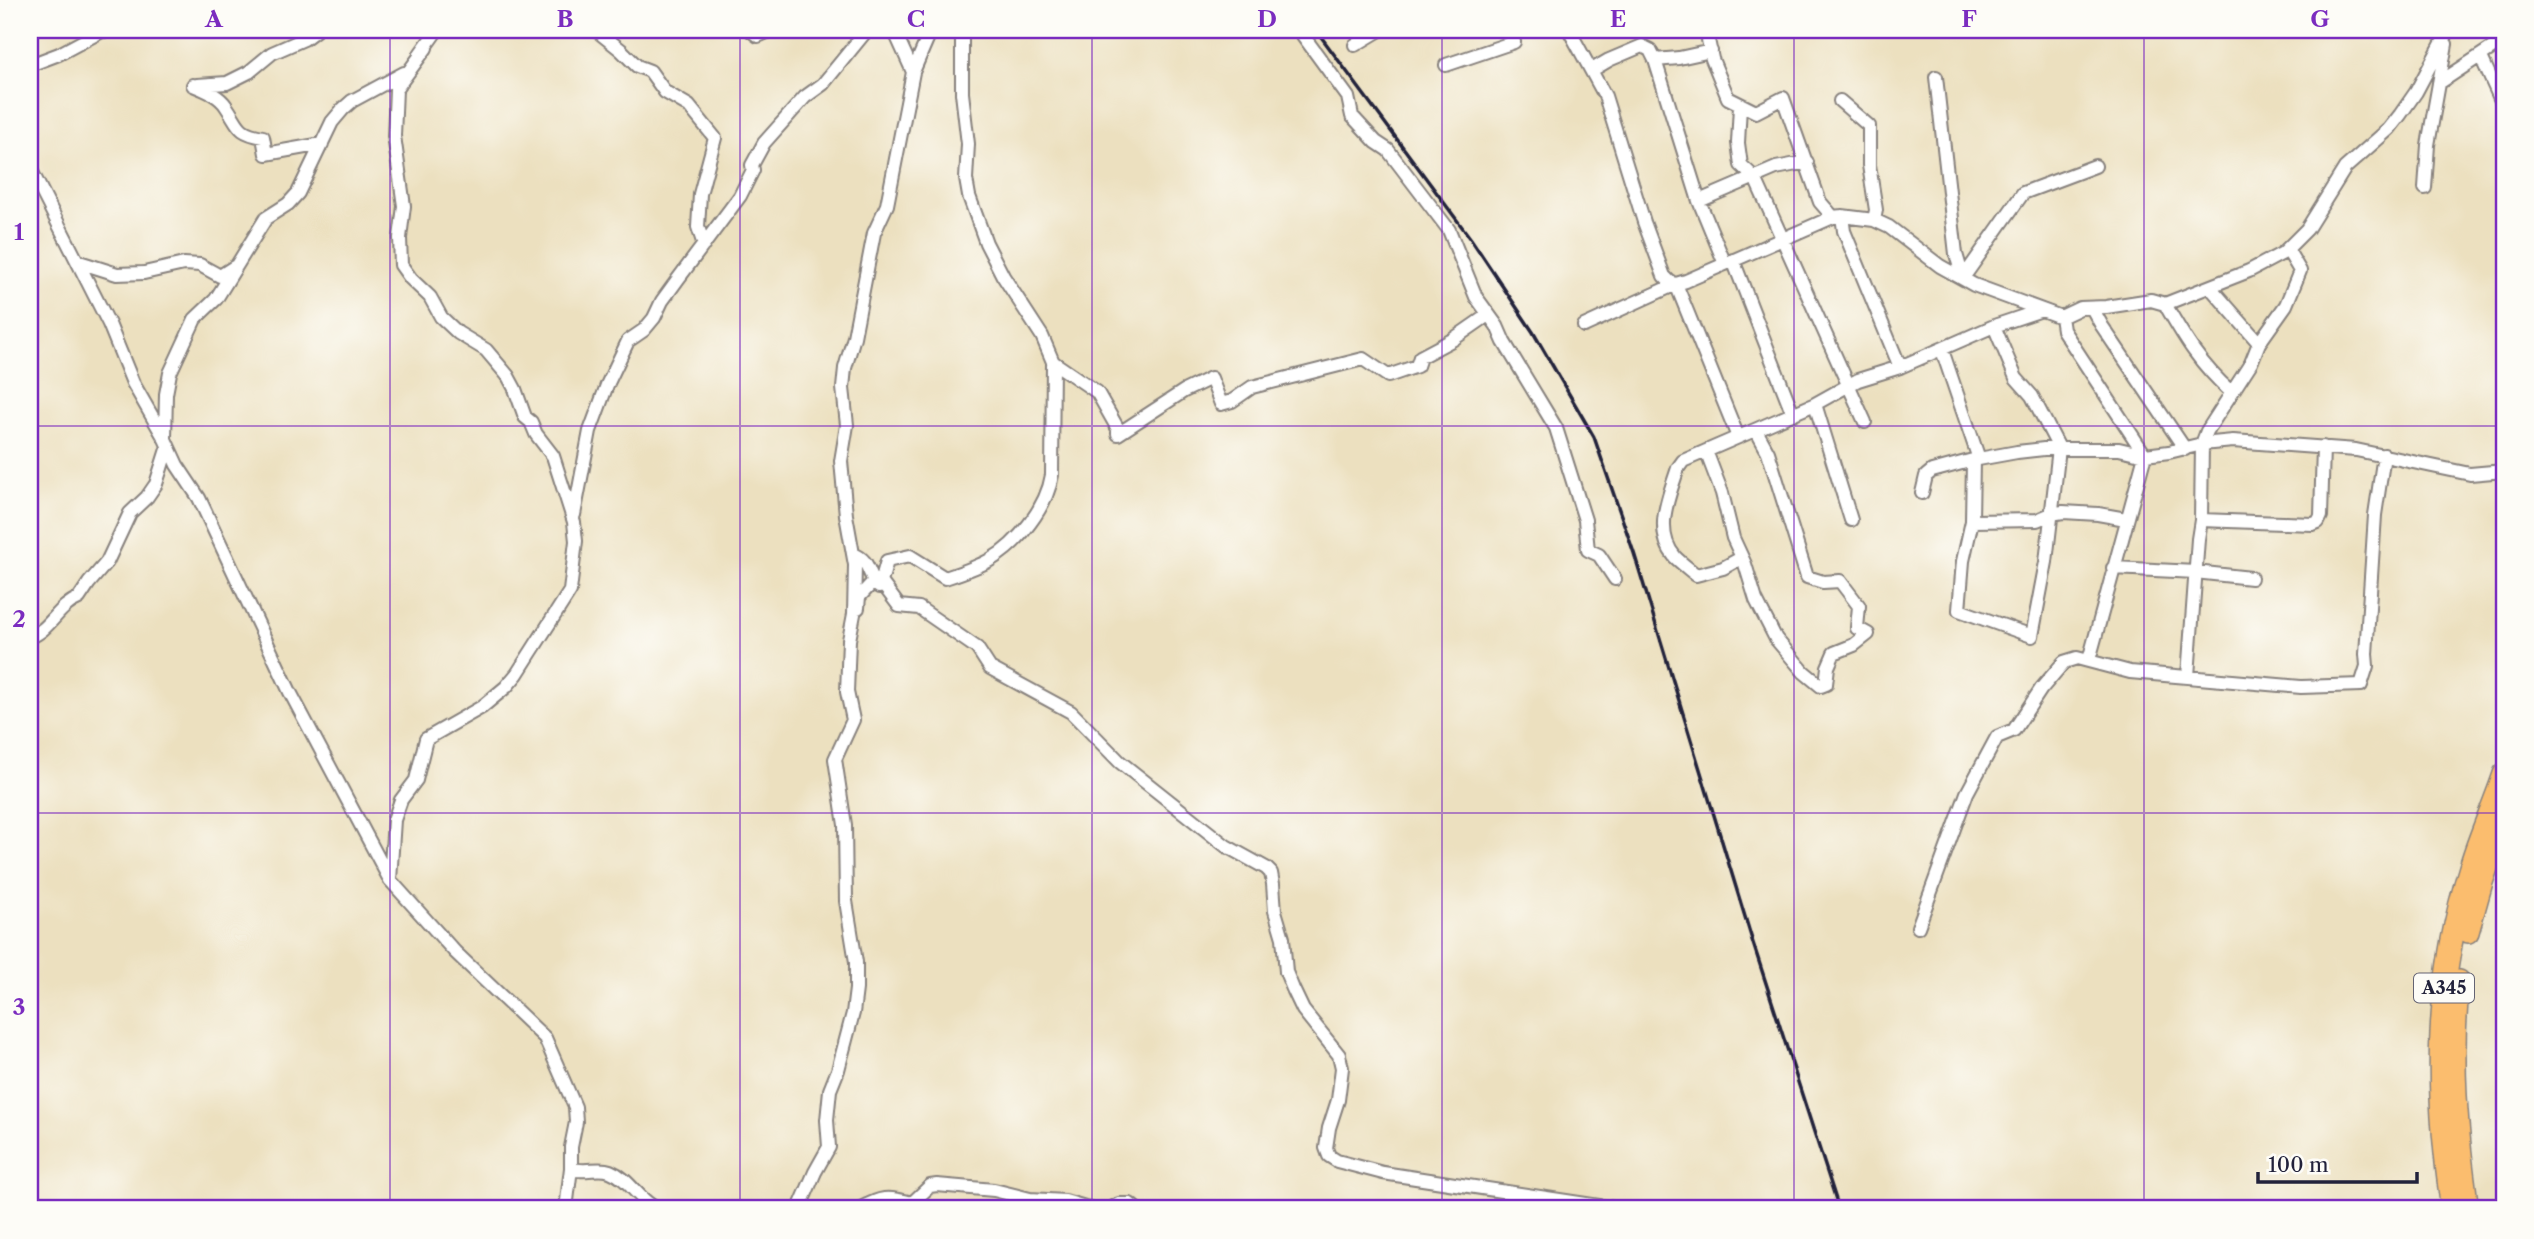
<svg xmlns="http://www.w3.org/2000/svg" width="2534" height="1239" viewBox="0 0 2534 1239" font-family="'Libre Caslon Text',serif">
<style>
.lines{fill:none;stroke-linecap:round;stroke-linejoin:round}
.street-casing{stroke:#87817d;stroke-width:16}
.highway-casing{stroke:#87817d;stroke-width:24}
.street{stroke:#fff;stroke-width:12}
.highway{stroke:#fbbd6e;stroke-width:21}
.rail{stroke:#22223b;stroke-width:3.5}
.grid{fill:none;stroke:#7b2cbf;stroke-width:2;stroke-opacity:0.55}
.labels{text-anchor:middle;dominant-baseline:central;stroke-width:6;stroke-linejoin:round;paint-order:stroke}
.shield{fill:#fdfcf7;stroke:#646373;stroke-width:2}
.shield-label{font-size:18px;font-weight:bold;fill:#22223b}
.neatline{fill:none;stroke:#7b2cbf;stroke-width:2.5}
.grid-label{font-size:23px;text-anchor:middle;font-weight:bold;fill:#7b2cbf}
</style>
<rect width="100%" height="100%" fill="#fdfcf7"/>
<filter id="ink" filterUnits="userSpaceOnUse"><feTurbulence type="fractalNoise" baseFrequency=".0143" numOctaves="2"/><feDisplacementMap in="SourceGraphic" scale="14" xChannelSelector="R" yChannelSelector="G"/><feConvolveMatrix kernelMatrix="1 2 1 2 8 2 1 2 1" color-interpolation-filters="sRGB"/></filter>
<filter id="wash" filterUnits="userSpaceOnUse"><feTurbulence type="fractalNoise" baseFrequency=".00686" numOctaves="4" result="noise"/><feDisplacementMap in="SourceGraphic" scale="28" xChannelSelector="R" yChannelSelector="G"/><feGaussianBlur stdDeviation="1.57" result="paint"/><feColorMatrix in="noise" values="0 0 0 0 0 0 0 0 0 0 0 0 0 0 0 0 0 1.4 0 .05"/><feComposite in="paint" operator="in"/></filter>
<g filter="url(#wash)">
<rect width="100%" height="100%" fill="#ece0bf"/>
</g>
<g filter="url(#ink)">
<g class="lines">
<defs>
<path id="street" d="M596,30L621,50L637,66L650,71L665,92L689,106L715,138L700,194L698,227L704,245
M750,30L758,36L772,30
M894,30L913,72
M962,30V93L968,144L966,179L969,196L986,243L1003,276L1042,336L1053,362L1097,392L1118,429V434L1184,391L1211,378L1221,404L1232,401L1252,387L1363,359L1388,376L1417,366L1420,357L1452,340L1488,315
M1299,30L1348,97L1352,116L1376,142L1388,150L1449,230L1476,297L1497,326L1504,342L1556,428L1585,520L1588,550L1599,555L1615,579
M1569,30L1605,96L1644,222L1664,276L1670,282L1676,284L1738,437
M1706,30L1712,59L1728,98L1756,112L1783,98L1820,202L1833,217
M1355,45L1380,30
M420,54L437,30
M2481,57L2504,107
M1655,60L1699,201L1725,264
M30,65L59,54L102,31L118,30
M1446,65L1514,42L1508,30
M1592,70L1609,60L1642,46L1650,50L1655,60L1679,58L1711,51
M1936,77L1956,254L1963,278L2023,193L2095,166
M2439,83L2504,40
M193,85C205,90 219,95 226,106C240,126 236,132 263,137L266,154L322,144
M197,85L227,83L249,72L272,53L304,39L316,30
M1840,101L1869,126V165L1876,210L1874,220
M1740,106L1738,143L1741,165L1755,178L1865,422
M30,168L109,324L133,383L165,439L177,465L199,498L290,692L390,880L455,952L545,1038L575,1107L576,1122L571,1147V1168L566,1209
M2425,188L2428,145L2446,44
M1699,201L1776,168L1807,162
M1842,216L1844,231L1900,367
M1733,260L1793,414
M79,262L117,274L144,273L184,264L200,265L220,276L234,267
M2210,287L2259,343
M2165,304C2185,339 2200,364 2231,392
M2092,308L2102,326L2185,449
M2061,317L2063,330L2145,455L2089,660
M1584,326L1676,284L1686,281L1833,217L1842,216L1874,220L1889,227L1940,266L1974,285L2061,317L2080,308L2106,307L2151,300L2165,304L2249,271L2283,253L2307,229L2345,168L2389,129L2400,115L2416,92L2449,30
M1942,350L1979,459
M1815,404L1851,520
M165,439L166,394L170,373L195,319L216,299L266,218L288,204L298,193L332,122L343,109L352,101L404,73
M1706,451L1722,493L1733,538L1745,564L1756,600L1776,639L1804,672L1821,686L1826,684L1828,667L1834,653L1854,645L1868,634L1857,628L1859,606L1840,581L1823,582L1807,577L1768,452L1756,430
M1973,460L1972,521L2037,520L2051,514L2063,512L2098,514L2126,519
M1922,493L1926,476L1932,471L1973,460L2017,452L2044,449H2119L2145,455L2169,452L2202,444L2233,441L2356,450L2470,474L2504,471
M574,515L590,431L607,385L628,341L644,330L654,318L662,301L678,279L740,196L753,170L752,165L764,143L805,97L823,84L867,30
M2201,520L2313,524L2318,522L2321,516L2323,447
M1972,521L1963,561L1959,610L2032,636L2046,562L2059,448L2032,396L2016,378L1994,326
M853,554C871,560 867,576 879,587
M1741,558L1723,568L1696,575C1689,569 1681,563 1675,557C1653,531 1669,496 1678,468L1683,461L1815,404L1858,380L1900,367L1994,326L2042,310
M2113,568L2196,572
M2195,572L2251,578
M881,582L899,606L919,608L977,648L990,668L1071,712L1120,762L1226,846L1266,868L1271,873L1273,884L1275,911L1283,938L1286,972L1293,989L1303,1010L1339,1055L1342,1068L1338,1100L1329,1128L1326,1148L1329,1156L1337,1161L1383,1173L1619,1209
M858,608L859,597L873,582H881L887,561L910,556L945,578C960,573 976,568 990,560C1018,544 1047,507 1052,475L1053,362
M30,637C50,630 58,606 79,598L89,583L107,562L130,513L147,497L156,484L168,446
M2188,676L2198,539L2201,520L2202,444L2207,431L2251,363L2259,343L2286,305L2300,271L2287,249
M390,880L394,820L401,800L416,780L426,739L482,707L506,687L517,674L570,591L576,541L574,522L553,456L536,434L531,422L525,417L515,389L508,376L486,350L458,333L441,317L430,297L411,279L401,265L400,238L404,206L394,136L396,89L426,48
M1918,927L1967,793L1997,737L2014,730L2041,689L2064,662L2077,658L2130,672L2301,687L2361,685L2367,666L2366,654L2375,515L2384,455
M571,1168C584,1174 598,1166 610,1171C630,1179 638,1200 657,1209
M799,1209L815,1172L829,1147L827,1120L830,1090L838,1070L853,1013L856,989V962L846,901L845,825L835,759L853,720L847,692L849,640L854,614L855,565L846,515L841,461L847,425L843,388L845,368L854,337L874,233L887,205L913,72L931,30
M859,1209C881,1197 887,1196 912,1203L930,1186L937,1185L994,1190L1030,1199L1065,1201L1092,1209
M1110,1209L1119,1204H1130L1136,1209"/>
<path id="highway" d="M2468,932L2482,882L2504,819
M2459,981C2450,1058 2457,1133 2468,1209
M2452,1209C2434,1089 2434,982 2471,864C2480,834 2494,804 2504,774"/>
</defs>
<use href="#street" class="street-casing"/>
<use href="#highway" class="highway-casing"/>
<use href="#street" class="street"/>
<use href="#highway" class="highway"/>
<path class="rail" d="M1316,30L1471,239L1533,332L1594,437L1634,553L1753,943L1839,1209"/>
</g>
</g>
<path class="grid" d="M390,30V1209M740,30V1209M1092,30V1209M1442,30V1209M1794,30V1209M2144,30V1209M30,426H2504M30,813H2504"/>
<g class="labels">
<rect class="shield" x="2414" y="973.5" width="60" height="29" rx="5"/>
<g class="shield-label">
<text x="2444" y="988">A345</text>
</g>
</g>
<rect width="2534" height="1239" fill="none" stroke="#fdfcf7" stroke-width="77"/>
<path d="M2258 1172v10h159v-10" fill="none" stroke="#22223b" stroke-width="3.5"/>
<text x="2268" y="1172" font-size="21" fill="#22223b" stroke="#fdfcf7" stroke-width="5" paint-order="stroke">100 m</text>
<rect x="38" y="38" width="2458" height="1162" class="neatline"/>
<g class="grid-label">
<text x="214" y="27">A</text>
<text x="565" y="27">B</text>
<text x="916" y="27">C</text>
<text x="1267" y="27">D</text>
<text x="1618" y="27">E</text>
<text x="1969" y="27">F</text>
<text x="2320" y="27">G</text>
<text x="19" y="240">1</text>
<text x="19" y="627">2</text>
<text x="19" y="1015">3</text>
</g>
</svg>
